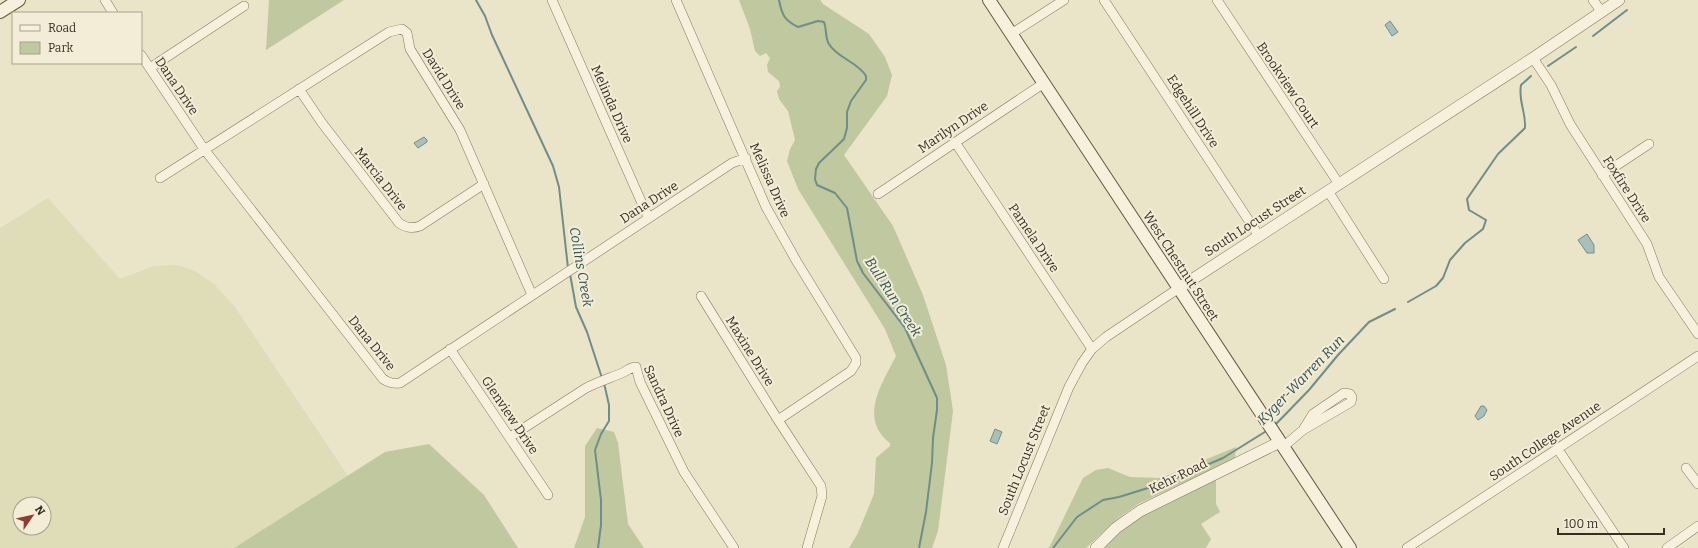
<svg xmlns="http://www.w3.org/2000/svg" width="1698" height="548" viewBox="0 0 1698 548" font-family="Bitter,serif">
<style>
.farmland{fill:#dfddb7;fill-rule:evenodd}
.green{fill:#bfc89e}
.water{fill:#a9bfbb;stroke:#718d89}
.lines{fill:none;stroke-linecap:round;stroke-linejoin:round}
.stream{stroke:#718d89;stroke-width:2}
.minor-casing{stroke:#857760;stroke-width:10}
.tertiary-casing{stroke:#857760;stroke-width:12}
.secondary-casing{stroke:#675843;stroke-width:14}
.minor{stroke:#f6f0dc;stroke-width:9}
.tertiary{stroke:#f6f0dc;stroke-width:11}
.secondary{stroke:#f6f0dc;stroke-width:12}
.labels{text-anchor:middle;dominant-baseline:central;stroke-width:4;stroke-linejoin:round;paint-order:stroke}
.street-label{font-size:13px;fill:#372e22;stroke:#f3edd8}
.water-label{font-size:14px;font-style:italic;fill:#325455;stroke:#f3edd8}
</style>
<rect width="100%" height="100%" fill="#eae4c9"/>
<path class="farmland" d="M48,198L120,279L154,266L178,265L195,271L214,284L235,307L348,476L234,548H0V228ZM20,504H44V528H20Z"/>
<path class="green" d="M269,0H344L266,50Z
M739,0H820L823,4L869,34L885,57L892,75L887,96L844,155L893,226L923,295L946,365L953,411L938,531L932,548H849L858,533L874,494L876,458L890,446V443C858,418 882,384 896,356L885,329L798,189L787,161L790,149L795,140L788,111L779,99L777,91L780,87L779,81L768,72L767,65L770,58L766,53L760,56L755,51L750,29Z
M597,428L614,432L618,443L628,524L644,548H574L585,517V446Z
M429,444L484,495L518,548H234L385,452Z
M1236,447L1235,459L1138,504L1116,520L1086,548H1049L1083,478L1096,470L1108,468L1130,477L1161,478Z
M1216,479V504L1220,512L1201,524L1211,539L1206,548H1101L1131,521Z"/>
<path class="water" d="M1390,21L1398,32L1392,36L1385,25Z
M424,137L427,140V142L418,148L414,143Z
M1587,234L1594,245V253H1587L1578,240Z
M1481,406H1484L1487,410L1484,416L1478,420L1475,416Z
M995,429L1002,432L997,444L990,441Z"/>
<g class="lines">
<path class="stream" d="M476,0L485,16L492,35L553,166L559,187L568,268
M779,0C782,15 784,20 798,27L818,21L824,22C827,30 825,38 829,44C837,58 858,62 866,76V80L851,101L847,112V128L844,139L819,163L816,169L815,179L817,185L835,193L847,208L857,261L863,273L905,328L937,398V410L933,438L932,463L926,512L919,548
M1593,36L1627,10
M1548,66L1576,47
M570,274L576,307L587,332L602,378
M1408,302L1436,286L1443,278L1450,260L1465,243L1483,229L1486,220L1469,210L1467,199L1498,154L1525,128C1526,111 1518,102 1521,85L1531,76
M1275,425L1309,390L1338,355L1369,322L1395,309
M598,548L601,525V500L595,450L601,434L609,421V405L604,383
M1053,548L1077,517L1103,500L1119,497L1164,483L1223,458L1268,430"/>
<defs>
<path id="minor" d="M105,0L113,13
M552,0L648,217
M676,0L766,207L797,262L856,358V363L851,371L778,420
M1104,0L1259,236
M1217,0L1339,184
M1593,0L1601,11
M1011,34L1064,0
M141,55L204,149L383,379C389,383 393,384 400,383L732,163L746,158
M1533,58L1551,85L1570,124L1647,244L1659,277L1698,334
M150,68L244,6
M299,89L322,123L399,223C406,228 412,229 420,226L484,184
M955,142L1092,349
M1602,175L1649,144
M160,178L389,32L402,29L407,33L410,49L460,130L532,295
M1328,191L1384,279
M878,194L1044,83
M701,296L778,420L821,486L822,496L807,548
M450,349L548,495
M510,437L586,388C598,382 610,378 622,373C627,371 630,367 636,367L640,382L684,472L734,548
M1283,447L1303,430L1351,402L1352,397L1350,394L1344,393L1313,414L1303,430
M1557,448L1624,548
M1686,468L1698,484
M1003,548L1069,387L1082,363L1092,349L1106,337L1179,288
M1407,548L1698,356
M1667,548L1698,526"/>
<path id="tertiary" d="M1179,288L1533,58L1619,0
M1096,548L1116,528L1140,511L1280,442"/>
<path id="secondary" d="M989,0L1350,548
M0,12L19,0"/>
</defs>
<use href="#minor" class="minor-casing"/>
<use href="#tertiary" class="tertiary-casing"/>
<use href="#secondary" class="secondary-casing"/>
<use href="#minor" class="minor"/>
<use href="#tertiary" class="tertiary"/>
<use href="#secondary" class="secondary"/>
</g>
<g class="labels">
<g class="street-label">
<text transform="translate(444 79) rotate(58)">David Drive</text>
<text transform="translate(1288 85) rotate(56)">Brookview Court</text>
<text transform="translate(177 86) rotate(56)">Dana Drive</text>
<text transform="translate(612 104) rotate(66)">Melinda Drive</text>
<text transform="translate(1193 111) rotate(57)">Edgehill Drive</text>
<text transform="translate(953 127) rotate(-34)">Marilyn Drive</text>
<text transform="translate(381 179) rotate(52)">Marcia Drive</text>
<text transform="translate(770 180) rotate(66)">Melissa Drive</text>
<text transform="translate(1627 189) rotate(57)">Foxfire Drive</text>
<text transform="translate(649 202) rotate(-33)">Dana Drive</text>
<text transform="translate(1255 221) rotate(-33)">South Locust Street</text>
<text transform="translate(1034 238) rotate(56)">Pamela Drive</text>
<text transform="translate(1181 266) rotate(57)">West Chestnut Street</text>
<text transform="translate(372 343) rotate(51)">Dana Drive</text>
<text transform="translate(750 351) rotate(58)">Maxine Drive</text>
<text transform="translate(664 401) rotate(65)">Sandra Drive</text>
<text transform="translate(510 415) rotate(56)">Glenview Drive</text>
<text transform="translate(1545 441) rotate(-34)">South College Avenue</text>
<text transform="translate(1024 460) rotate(-68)">South Locust Street</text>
<text transform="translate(1178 476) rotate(-26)">Kehr Road</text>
</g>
<g class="water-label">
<text transform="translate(581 267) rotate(80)">Collins Creek</text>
<text transform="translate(893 297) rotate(57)">Bull Run Creek</text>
<text transform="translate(1301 380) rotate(-46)">Kyger-Warren Run</text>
</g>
</g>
<rect x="12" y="12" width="130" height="52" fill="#f3edd8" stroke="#a8a18f"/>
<rect x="20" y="25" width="20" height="6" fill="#f6f0dc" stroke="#a8a18f"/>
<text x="48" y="32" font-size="12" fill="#372e22">Road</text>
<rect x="20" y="42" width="20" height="12" fill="#bfc89e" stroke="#a8a18f"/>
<text x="48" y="52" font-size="12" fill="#372e22">Park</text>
<g transform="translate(32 516) rotate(56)"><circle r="19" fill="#f3edd8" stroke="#a8a18f"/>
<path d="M0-3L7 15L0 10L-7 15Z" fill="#8e3d36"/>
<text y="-6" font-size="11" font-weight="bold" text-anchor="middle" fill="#372e22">N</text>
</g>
<path d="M1558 528v6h106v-6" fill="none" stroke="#372e22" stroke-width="2"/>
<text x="1564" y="528" font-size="12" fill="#372e22" stroke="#f3edd8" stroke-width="3" paint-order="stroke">100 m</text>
</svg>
